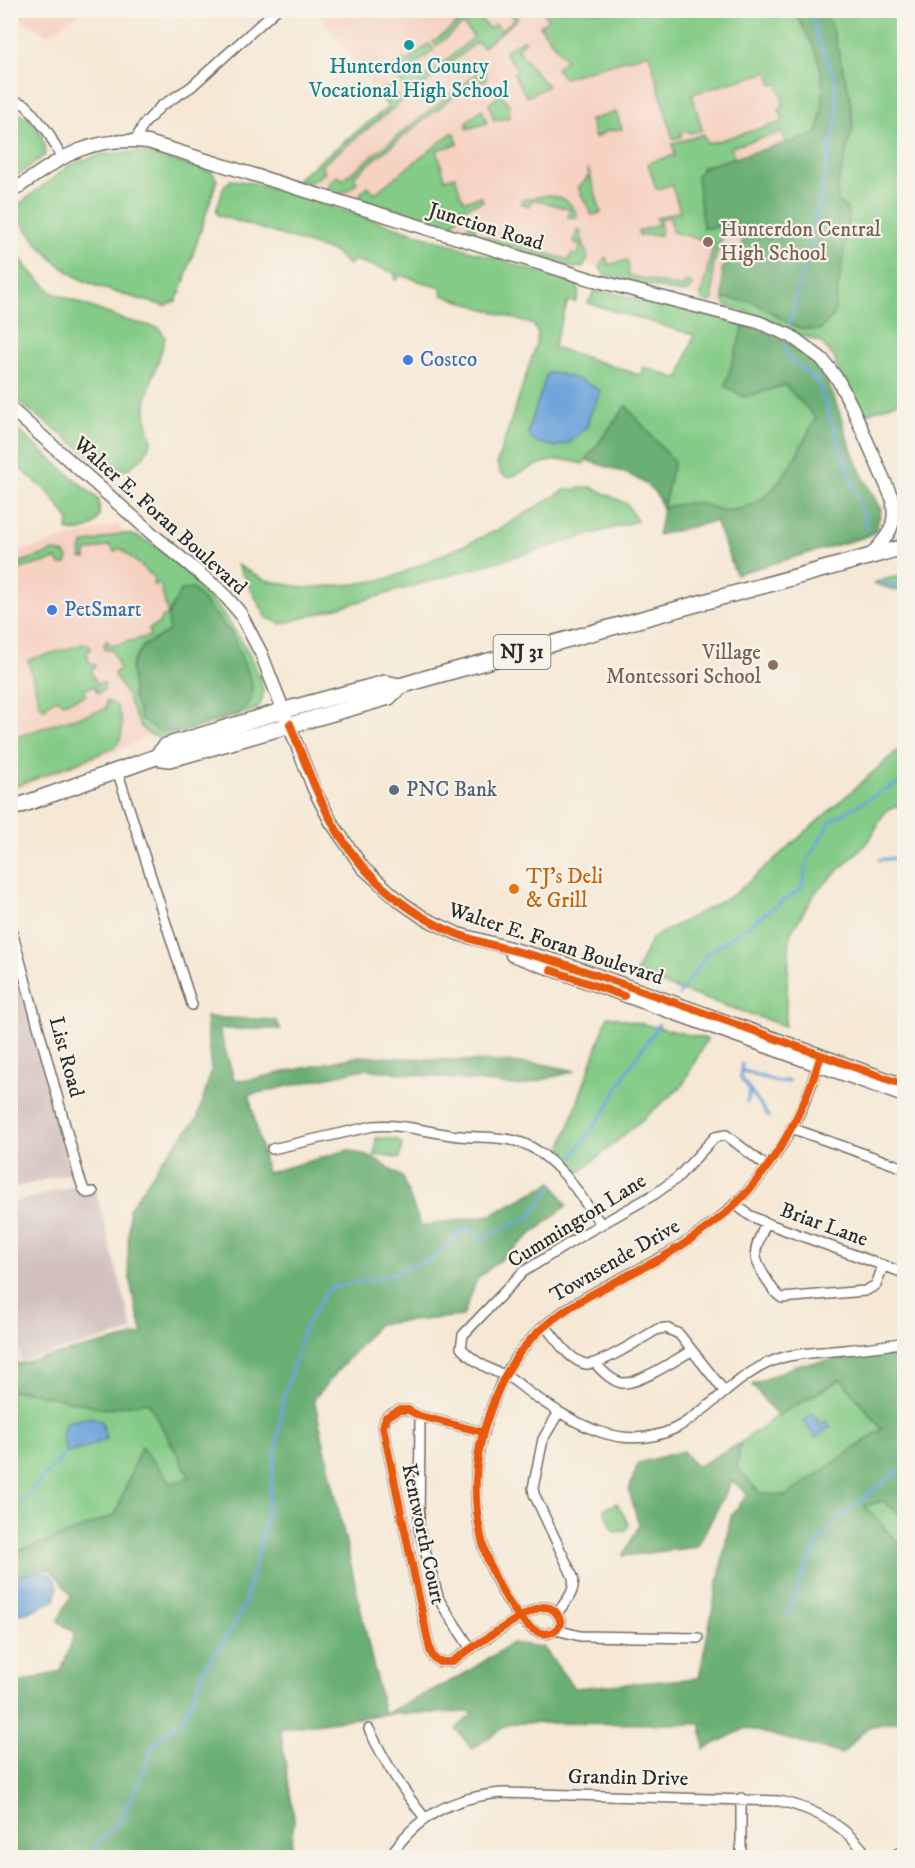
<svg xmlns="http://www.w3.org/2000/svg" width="915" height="1868" viewBox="0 0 915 1868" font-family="'IM FELL DW Pica',serif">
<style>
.built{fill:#f6d2c3}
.industrial{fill:#d1bfbd}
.green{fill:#83cb86;stroke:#577b58;stroke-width:1.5}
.forest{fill:#6aaf73;stroke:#4a6d4f;stroke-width:1.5}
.water{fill:#6ea5dc;stroke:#4c6884;stroke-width:1.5}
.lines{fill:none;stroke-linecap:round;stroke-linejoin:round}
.stream{stroke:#6ea5dc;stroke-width:3}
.minor-casing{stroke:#726d66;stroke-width:12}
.tertiary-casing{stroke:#726d66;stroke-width:15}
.trunk-casing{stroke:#726d66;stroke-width:18}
.minor{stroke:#fff;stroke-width:9}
.tertiary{stroke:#fff;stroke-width:12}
.trunk{stroke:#fff;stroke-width:15}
.cycleway-casing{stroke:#f7f3e8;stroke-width:11}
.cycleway{stroke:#e8590c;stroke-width:8}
.culture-dot{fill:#0f9aa8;stroke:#f7f3e8;stroke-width:2}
.education-dot{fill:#8d6e63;stroke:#f7f3e8;stroke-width:2}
.shop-dot{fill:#3f7fe0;stroke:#f7f3e8;stroke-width:2}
.service-dot{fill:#5c6f8a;stroke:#f7f3e8;stroke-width:2}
.food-dot{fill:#e8710a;stroke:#f7f3e8;stroke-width:2}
.labels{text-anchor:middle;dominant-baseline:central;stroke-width:4.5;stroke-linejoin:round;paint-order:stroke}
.shield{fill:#f7f3e8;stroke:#686764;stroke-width:1.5}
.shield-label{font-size:20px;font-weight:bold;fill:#2b2b2b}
.culture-label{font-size:21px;fill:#0d838f;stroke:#f7f3e8}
.street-label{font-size:21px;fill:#2b2b2b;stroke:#f7f3e8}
.education-label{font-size:21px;fill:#785e54;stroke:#f7f3e8;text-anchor:start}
.shop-label{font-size:21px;fill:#366cbe;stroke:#f7f3e8;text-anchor:start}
.service-label{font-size:21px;fill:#4e5e75;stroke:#f7f3e8;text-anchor:start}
.food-label{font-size:21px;fill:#c56008;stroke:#f7f3e8;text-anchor:start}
</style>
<rect width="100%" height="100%" fill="#f7f3e8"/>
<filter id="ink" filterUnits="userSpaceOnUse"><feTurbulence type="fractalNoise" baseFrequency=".0167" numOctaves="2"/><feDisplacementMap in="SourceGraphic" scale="12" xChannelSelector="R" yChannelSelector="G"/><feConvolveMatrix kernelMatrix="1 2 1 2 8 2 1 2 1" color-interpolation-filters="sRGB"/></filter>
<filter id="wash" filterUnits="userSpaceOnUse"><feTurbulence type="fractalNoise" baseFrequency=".008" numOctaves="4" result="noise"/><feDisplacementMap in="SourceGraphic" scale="24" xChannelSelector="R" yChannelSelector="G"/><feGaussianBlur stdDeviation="1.35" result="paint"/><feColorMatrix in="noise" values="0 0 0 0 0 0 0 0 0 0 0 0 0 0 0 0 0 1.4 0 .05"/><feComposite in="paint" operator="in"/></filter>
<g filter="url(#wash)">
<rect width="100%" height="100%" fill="#f6e8d5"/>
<path class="built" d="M11,10H82V11L47,35L11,14Z
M316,11H904V400L865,414L822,344L738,309L298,179L388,107Z
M118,524L159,587L168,615L158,731L110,754L11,791V554Z"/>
<path class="industrial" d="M10,946L70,1173L14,1188L10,1177Z
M93,1181L133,1331L21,1361L11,1324L10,1204Z"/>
<path class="green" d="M823,10L904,11V400L861,416L836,366L835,358L821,342L797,334L762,317L726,306L723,298L754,301L847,209L838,202L837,187L853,127L813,11Z
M452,11H474L489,29L495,24L501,30L514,20L511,14L513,12L518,15L517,19L483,47L477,42L408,97L404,91V86L390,69L403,59L406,62L429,44L434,50L409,70L413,76L416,74L421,81L474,37L463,24L436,46L433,42L460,21Z
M546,11H796L795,12C801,25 809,37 815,50C827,79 824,109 816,138L786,143L782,132L731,147L734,158L702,167L704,228L720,227L722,237L713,266V299L710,303L702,301L701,296L714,243L672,232L670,217L660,219L661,228L660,235H639L638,231L658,225L656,218L680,211L672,185L656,189L648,163L675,155L672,144L703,134L707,144L783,122L779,108L784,106L778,84L772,85L768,72L692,94L702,130L689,133L688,131L680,133L681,137L673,139L649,53L564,78L556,68L566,60L540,26L548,19L544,13Z
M522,40L526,41L517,49L543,82H545L548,86L527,97L513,74L518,70L505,53L506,50Z
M475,65L481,67L486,74V81L483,82L478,77L354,176L357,183C348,190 342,197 330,192C325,183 332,180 338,175L342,180L476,74L472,69Z
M389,86L400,99V103L321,166L325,172C315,180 309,187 296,180L388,107L379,94Z
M501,94L510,106L508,107L510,117L494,121L489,104Z
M482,109L487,123L467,129V121Z
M11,111C15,112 21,113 25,116C36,123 47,141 45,155L11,180Z
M616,112L622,129L607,131L595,138L590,120Z
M452,133H455L458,144L437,150L445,179L455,176L460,192L459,193L465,201L481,196L483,201L464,208L452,226L442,228L363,202L360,194L368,186L375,193Z
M142,152L212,172L217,180L181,291L176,301L165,306C137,298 95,289 72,274C49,259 28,235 15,211L18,205L70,165L103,154Z
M588,168L601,213L592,215L579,190V186L586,180V178L589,177Z
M231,180L259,184L576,284L578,287L579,292L576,302L568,301L553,347L640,375L643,367L679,379L694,335L588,303L594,291L613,293L744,325L725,386L744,397L785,385L816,418C797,453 772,516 722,510C714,509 707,505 699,503C688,501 673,506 662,508L626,407L583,464C563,457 547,460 528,469C520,473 514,477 506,477L500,472L497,463L535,348L538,335L534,325L442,295L441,288L400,275L398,279L395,280V273L354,260L349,265L334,252L218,215L216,212L224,186Z
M548,195C563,197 575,204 577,218L568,217L570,209L532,199L530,207L521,203L522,200Z
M469,225L476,227L475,233L569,260L571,254L578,255L581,245L574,243L577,231H580L588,259L583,267L573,268L469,235L466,228Z
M10,243L27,268L53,293L125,320L159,328L165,337C157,378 135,395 152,440L144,456L127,470L109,468L96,460L11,396Z
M606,257L609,265L627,260L629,268L628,275L683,288L685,282L687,281L692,284L691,287L686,292L681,293L608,276C598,271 598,264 606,257Z
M10,424L99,500C99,504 100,510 99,515C96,529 79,534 67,530L69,520L48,492L11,461Z
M591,487L627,504L637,521L282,624L267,618L237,565L265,580L305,588L355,584L391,578L496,531L565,490Z
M119,534C165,527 260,649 263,692C263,699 261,704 257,709L167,737C141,741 135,715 127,696C123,689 119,682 114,675L115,672L120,669L112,650H105L104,645L107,640L111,646L150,636L149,629L158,624L162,617L168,615L160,584L153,585L155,578L120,548L114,552L110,545L86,552V559L81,558L80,550L84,544Z
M55,551L65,554L68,558L66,564L60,565L57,559L16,570L17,577L11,579V565Z
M903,574L904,575V593L873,583Z
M87,643L91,648L87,653L89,662L96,666L91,671L97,684L102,682L105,683L104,690L98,693L94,686L85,689V696L63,703L57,699L50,702L45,708L40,706L28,660Z
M106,701L116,705C123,720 126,735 114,748L11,788V739L54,724L106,709Z
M904,745V804L885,811L869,841L815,893L790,934L785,1026L635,975L652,938L735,894Z
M608,1016L707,1039L682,1086L580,1172L559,1155Z
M376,1138L396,1139L402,1144L400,1158L375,1155Z
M841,1379L882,1429L786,1496L760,1494L737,1468L740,1443L777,1416Z
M10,1391L148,1402L190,1477C132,1507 74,1537 11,1552Z
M904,1447V1549L863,1506L883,1501Z
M617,1503L629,1525L625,1531L614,1532L604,1509Z"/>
<path class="forest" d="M815,10L822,12L831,25L834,34L850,96L853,127L837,187L838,202L847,209L849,218L834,315L820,330L803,329L794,326L753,302L723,298L722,269L731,260L743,261L742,227L721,229L720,227L703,228L697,176L703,167L817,134C825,106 826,77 815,50C809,37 801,24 795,12Z
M744,325C777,334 813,350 828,383C840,408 845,436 856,461C862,478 873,494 881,510L876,531L865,537L736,574L715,521L658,535C660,526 663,515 662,507C655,477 611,469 586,460L626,406L674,462L663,508C673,506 689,501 699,503C707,505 714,509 722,510C773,515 796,454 816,418L785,385L744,397L725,386Z
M193,589L231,633L252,683L251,700L237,714L183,732L158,731L141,719L133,697L131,665L143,646L169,631L168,615L181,590Z
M206,1017L275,1020L281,1029H219L234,1079L243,1081L360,1056L543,1064L575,1071L520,1086L364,1069L249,1095L267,1173L348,1150L373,1158L402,1177L421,1226L491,1215L552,1182L567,1205L477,1279L463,1316L378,1324L314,1399L384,1714L463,1675L512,1643L543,1647L574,1688L699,1678L731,1516L748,1494L732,1481L697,1547L623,1556L639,1526L629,1490L638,1463L683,1451L696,1467L740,1443L737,1468L760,1493L786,1496L882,1429L841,1379L777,1416L752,1385L797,1365L904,1350V1517L883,1501L864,1506L904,1549V1720L868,1727L842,1754L746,1728L704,1749L701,1724L510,1723L472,1749L456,1729L474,1712L384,1714L280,1729L294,1818L291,1857H11V1685L61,1671L75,1633L58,1621L71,1595L51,1569L11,1576V1552L37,1546L115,1515L141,1447L172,1483L190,1477L148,1402L106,1409L24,1391H11V1343L17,1364L143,1334L132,1292L128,1263L129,1209L163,1159L197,1119L211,1072Z"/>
<path class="water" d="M549,373C562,373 592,383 601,392L589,417L587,427L571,442L556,447L536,442L531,439L528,433C533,413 541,394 547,374Z
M813,1414L821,1425L826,1421L832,1428H828L816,1438L803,1421Z
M92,1417L102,1422L106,1439L85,1448L66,1453L62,1435L66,1422Z
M37,1571L51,1574L58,1586L55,1600L26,1613L11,1615V1580Z"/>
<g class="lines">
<path class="stream" d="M789,324L809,249L837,119L835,78L817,37L811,10
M784,345L789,359L818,382L868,529
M882,581L886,584L904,588
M879,860L904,857
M679,995L707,954L802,888L807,861L831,821L882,791L904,781
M742,1064L741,1078L769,1117
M741,1070L777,1082L789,1081
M747,1102L750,1092
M567,1165L611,1102L627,1071L659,1024
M21,1502L66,1453
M788,1615C798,1588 806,1558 824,1535C843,1512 880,1486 904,1466
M87,1858L100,1840L119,1823L138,1785L153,1746L186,1714L206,1667L240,1616L255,1565L267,1513L283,1400L305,1326L329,1288L382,1277L435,1258L459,1232L476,1228L480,1240L529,1217L553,1186"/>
</g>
</g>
<g filter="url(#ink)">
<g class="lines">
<defs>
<path id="minor" d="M10,99L26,105L48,132L61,157
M135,141L144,124L161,106L191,87L276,10
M117,770L192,1005
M10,924L79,1176L83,1188L87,1193L93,1192
M791,1128L904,1168
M272,1149L373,1126C403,1123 430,1133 459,1136C479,1138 500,1136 519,1142C534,1146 549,1159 560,1170C577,1186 586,1208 602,1224
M766,1166L726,1135L715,1137L677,1178L655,1194L584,1234L523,1272L463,1335L461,1348C470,1358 481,1365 494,1371C498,1373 503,1373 507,1376C516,1381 524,1389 533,1395C576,1424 623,1454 676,1428C712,1409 739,1372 778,1359C792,1354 808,1353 823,1352C850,1349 878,1348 904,1342
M735,1204L749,1215L766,1223L904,1273
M766,1223C754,1251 750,1254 767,1280C771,1287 775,1294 782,1298L865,1291L876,1285L883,1266
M545,1326C555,1337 569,1361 586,1364C601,1366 643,1337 658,1329L666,1328L679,1334L725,1392
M595,1363C601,1370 612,1381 622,1383C638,1385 677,1359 691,1351
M420,1416L419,1529L439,1600L471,1649
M482,1432L420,1416L408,1410H399L386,1417L383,1427L430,1650L433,1657L439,1662H451C468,1651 526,1609 543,1607C554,1607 559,1614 561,1624C533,1662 493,1578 486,1555C472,1510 472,1462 488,1417C496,1394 504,1372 520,1352C555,1305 612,1285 662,1257C684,1245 705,1230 725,1213C770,1175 803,1117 819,1061
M557,1613C566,1601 576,1592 573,1577L534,1494L533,1488L543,1439L559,1412
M556,1630L580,1636L698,1638
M369,1729C384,1761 402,1790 425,1818
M741,1798V1858
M389,1858C415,1816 456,1796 504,1793L780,1801C816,1809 847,1826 869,1858
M890,1858L904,1850"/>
<path id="tertiary" d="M10,193C58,160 86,135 148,142L590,279L758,322L791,336L822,359L838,380L852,407L892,498L904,519
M10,408L157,538L222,592L240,613L261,653L314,789L331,822L363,868L401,902L424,918L458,934L561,962L904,1085
M869,557C884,540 897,529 893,505
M512,955L904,1096"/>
<path id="trunk" d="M156,757L169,759L178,757L389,697L400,686L427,678L904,547
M10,809L156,757L166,746L285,710L385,683L400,686"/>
</defs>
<use href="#minor" class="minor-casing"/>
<use href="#tertiary" class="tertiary-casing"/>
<use href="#trunk" class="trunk-casing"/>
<use href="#minor" class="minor"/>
<use href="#tertiary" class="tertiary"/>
<use href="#trunk" class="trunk"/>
<defs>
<path id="cycleway" d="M290,724C313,785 334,844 384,888C405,907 430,923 457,934C493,948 533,953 570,966C682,1004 793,1045 904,1085
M551,970L624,996
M482,1432L420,1416L408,1410H399L386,1417L383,1427L430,1650L433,1657L439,1662H451C468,1651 526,1609 543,1607C554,1607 559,1614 561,1624C533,1662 493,1577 486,1555C472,1510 472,1461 488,1417C496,1393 505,1372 520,1352C556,1305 613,1285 663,1257C685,1244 707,1229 726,1213C772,1172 804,1113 821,1055"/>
</defs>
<use href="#cycleway" class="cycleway-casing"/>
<use href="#cycleway" class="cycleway"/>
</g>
</g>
<circle class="culture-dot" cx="409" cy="45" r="6"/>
<g class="education-dot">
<circle cx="708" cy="242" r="6"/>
<circle cx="773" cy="665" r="6"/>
</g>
<g class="shop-dot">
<circle cx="408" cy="360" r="6"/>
<circle cx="52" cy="610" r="6"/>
</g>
<circle class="service-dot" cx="394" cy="790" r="6"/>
<circle class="food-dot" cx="514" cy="889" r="6"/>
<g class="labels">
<rect class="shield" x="493.5" y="635" width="57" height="34" rx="4.5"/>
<g class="shield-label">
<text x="522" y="652">NJ 31</text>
</g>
<g class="culture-label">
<text x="409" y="67">Hunterdon County<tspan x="409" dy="24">Vocational High School</tspan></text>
</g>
<g class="street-label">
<text transform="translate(486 227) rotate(17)">Junction Road</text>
<text transform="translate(160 516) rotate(42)">Walter E. Foran Boulevard</text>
<text transform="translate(556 944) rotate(18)">Walter E. Foran Boulevard</text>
<text transform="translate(66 1057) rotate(75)">List Road</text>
<text transform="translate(577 1221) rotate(-32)">Cummington Lane</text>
<text transform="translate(824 1225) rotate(20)">Briar Lane</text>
<text transform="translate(615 1261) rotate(-30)">Townsende Drive</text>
<text transform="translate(423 1534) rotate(78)">Kentworth Court</text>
<text transform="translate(628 1778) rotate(1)">Grandin Drive</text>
</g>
<g class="education-label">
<text x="720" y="230">Hunterdon Central<tspan x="720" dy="24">High School</tspan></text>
<text x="761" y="653" text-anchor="end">Village<tspan x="761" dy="24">Montessori School</tspan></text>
</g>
<g class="shop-label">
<text x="420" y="360">Costco</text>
<text x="64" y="610">PetSmart</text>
</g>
<g class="service-label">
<text x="406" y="790">PNC Bank</text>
</g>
<g class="food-label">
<text x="526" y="877">TJ's Deli<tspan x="526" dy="24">&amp; Grill</tspan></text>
</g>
</g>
<rect width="915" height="1868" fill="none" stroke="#f7f3e8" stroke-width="36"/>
</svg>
